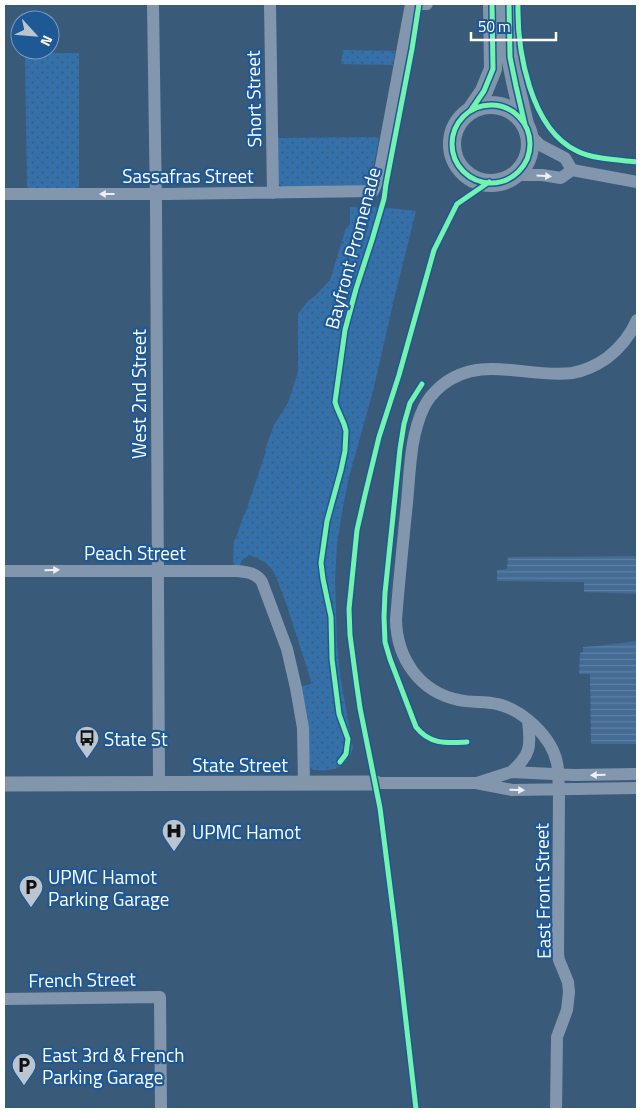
<svg xmlns="http://www.w3.org/2000/svg" width="641" height="1113" viewBox="0 0 641 1113" font-family="'Titillium Web',sans-serif">
<style>
.grass{fill:url(#grass-dots)}
.water{fill:url(#water-rules)}
.lines{fill:none;stroke-linecap:round;stroke-linejoin:round}
.minor{stroke:#8297ad;stroke-width:12}
.major{stroke:#8196ab;stroke-width:15}
.highway{stroke:#8296ab;stroke-width:18}
.cycleway-casing{stroke:#1f5995;stroke-width:8}
.cycleway{stroke:#73f3ae;stroke-width:5}
.oneway{fill:#eceff3}
.labels{text-anchor:middle;dominant-baseline:central;stroke-width:4.5;stroke-linejoin:round;paint-order:stroke}
.street-label{font-size:19px;fill:#fff;stroke:#1f5995}
.poi-label{font-size:19px;fill:#fff;stroke:#1f5995;text-anchor:start}
</style>
<defs>
<pattern id="grass-dots" width="8" height="8" patternUnits="userSpaceOnUse" patternTransform="scale(1.25)"><rect width="8" height="8" fill="#3470aa"/><path d="M2 2h.1M6 6h.1" fill="none" stroke="#425a72" stroke-width="1.8" stroke-linecap="round"/></pattern>
<pattern id="water-rules" width="6" height="5" patternUnits="userSpaceOnUse" patternTransform="scale(1.25)"><rect width="6" height="5" fill="#436b94"/><path d="M0 2.5h6" fill="none" stroke="#5f81a4"/></pattern>
</defs>
<rect width="100%" height="100%" fill="#3a5a7a"/>
<path class="grass" d="M343,50L395,51L393,65L341,64Z
M25,53H79V188L27,189Z
M379,137L371,179L369,182L364,185L283,187L278,183V138Z
M350,207H379L416,211L395,295L373,391L349,477L343,506L337,544L335,580L337,643L340,675L353,748C346,770 333,771 313,770L310,767L302,686L312,684L286,603L274,572L266,563L257,558L249,555L242,560L240,565H235L233,562L234,541L236,538L244,514H245L266,451L265,450L274,425L288,403L298,372V314L308,301L315,296L330,280L346,228L350,224Z"/>
<path class="water" d="M637,556V594L584,592V582L497,581V570L507,569L508,557Z
M637,641V744H591L590,674H579L580,653L583,652V647C602,646 619,643 637,641Z"/>
<g class="lines">
<path class="minor" d="M153,4L156,206L159,783
M270,4L273,193
M411,4H427
M527,132L540,145L565,158L572,170
M513,175H542L561,178L572,170L637,182
M4,194H167L373,191L377,183L380,171L411,4
M4,571H237C247,572 257,573 262,582L287,649L296,688L303,728L304,784
M511,772C531,755 531,746 528,721
M376,783H476L512,790L637,788
M477,783L511,772L574,775L637,774
M4,999L160,997L161,1109
M556,1109L557,1037L567,1010L569,992L568,982L559,960L558,954L559,789C558,781 559,771 557,763C552,737 522,709 497,704C485,701 471,703 459,700C419,692 397,658 396,620C399,581 403,542 407,503C410,471 410,436 424,407C428,399 434,392 441,386C480,353 528,379 572,373C584,371 597,365 607,358C620,348 630,336 637,320"/>
<path class="major" d="M4,784L376,783"/>
<path class="highway" d="M509,4L510,57L516,86L525,124
M452 144a39 39 0 1 1 78 0a39 39 0 1 1-78 0Z
M471,110L484,91L493,69L492,4"/>
<defs>
<path id="cycleway" d="M509,4L510,57L516,86L525,125
M518,4C517,50 530,129 577,151C592,159 619,160 637,162
M452 144a39 39 0 1 1 78 0a39 39 0 1 1-78 0Z
M471,110L484,91L493,69L492,4
M422,384L410,403L404,424L400,449L385,593L384,617L385,642L390,659L416,727C430,745 447,743 467,742
M340,762L346,754L348,739L339,714L332,659L331,617L323,579L321,563L327,521L341,470L345,451L346,431L344,424L337,408L335,402L345,330L356,289L372,240L384,199L386,184L412,49L419,4
M416,1109L395,926L380,808L360,708L356,680L350,635L349,609L357,530L365,495L379,437L399,375L434,250L457,204L489,182"/>
</defs>
<use href="#cycleway" class="cycleway-casing"/>
<use href="#cycleway" class="cycleway"/>
</g>
<defs><path id="oneway-solid" d="M-6-.8H1V-3.2L6.5 0L1 3.2V.8H-6Z" transform="scale(1.25)"/></defs>
<g class="oneway">
<use href="#oneway-solid" transform="translate(544 176) rotate(4)"/>
<use href="#oneway-solid" transform="translate(107 194) rotate(-180)"/>
<use href="#oneway-solid" transform="translate(52 570) rotate(-1)"/>
<use href="#oneway-solid" transform="translate(598 775) rotate(179)"/>
<use href="#oneway-solid" transform="translate(517 790) rotate(2)"/>
</g>
<defs>
<symbol id="bus-pin" viewBox="-11 -11 22 30"><path d="M0 17L-7.5 6A9.5 9.5 0 1 1 7.5 6Z" fill="#bac5d0" stroke="#1f5995"/><path d="M-5-6H5V4H4V6H2V4H-2V6H-4V4H-5ZM-3.5-4V0h7V-4ZM-3.5 1.2v1.5H-2V1.2ZM2 1.2v1.5H3.5V1.2Z" fill="#111"/></symbol>
<symbol id="hospital-pin" viewBox="-11 -11 22 30"><path d="M0 17L-7.5 6A9.5 9.5 0 1 1 7.5 6Z" fill="#bac5d0" stroke="#1f5995"/><path d="M-5-5h3v3.5h4V-5h3V5h-3V1.5h-4V5h-3Z" fill="#111"/></symbol>
<symbol id="parking-pin" viewBox="-11 -11 22 30"><path d="M0 17L-7.5 6A9.5 9.5 0 1 1 7.5 6Z" fill="#bac5d0" stroke="#1f5995"/><path d="M-3.5-5.5H1a3.5 3.5 0 0 1 0 7H-1V5.5H-3.5ZM-1-3.4V-.6H.8a1.4 1.4 0 0 0 0-2.8Z" fill="#111"/></symbol>
</defs>
<g fill-rule="evenodd">
<use href="#bus-pin" x="73" y="724" width="28" height="38"/>
<use href="#hospital-pin" x="160" y="817" width="28" height="38"/>
<use href="#parking-pin" x="17" y="873" width="28" height="38"/>
<use href="#parking-pin" x="10" y="1051" width="28" height="38"/>
</g>
<g class="labels">
<g class="street-label">
<text transform="translate(253 99) rotate(-91)">Short Street</text>
<text x="188" y="175">Sassafras Street</text>
<text transform="translate(352 248) rotate(-75)">Bayfront Promenade</text>
<text transform="translate(138 394) rotate(-90)">West 2nd Street</text>
<text x="135" y="552">Peach Street</text>
<text x="240" y="764">State Street</text>
<text transform="translate(542 891) rotate(-91)">East Front Street</text>
<text transform="translate(82 979) rotate(-1)">French Street</text>
</g>
<g class="poi-label">
<text x="104" y="738">State St</text>
<text x="192" y="831">UPMC Hamot</text>
<text x="48" y="876">UPMC Hamot<tspan x="48" dy="22">Parking Garage</tspan></text>
<text x="42" y="1054">East 3rd &amp; French<tspan x="42" dy="22">Parking Garage</tspan></text>
</g>
</g>
<rect width="641" height="1113" fill="none" stroke="#ffffff" stroke-width="10"/>
<g transform="translate(35 35) rotate(116)"><circle r="24" fill="#1f5995" stroke="#799bbf"/>
<path d="M0-4L9 19L0 12L-9 19Z" fill="#bac5d0"/>
<text y="-8" font-size="14" font-weight="bold" text-anchor="middle" fill="#ffffff">N</text>
</g>
<path d="M471 32v8h85v-8" fill="none" stroke="#ffffff" stroke-width="2.5"/>
<text x="478" y="32" font-size="15" fill="#ffffff" stroke="#1f5995" stroke-width="4" paint-order="stroke">50 m</text>
</svg>
